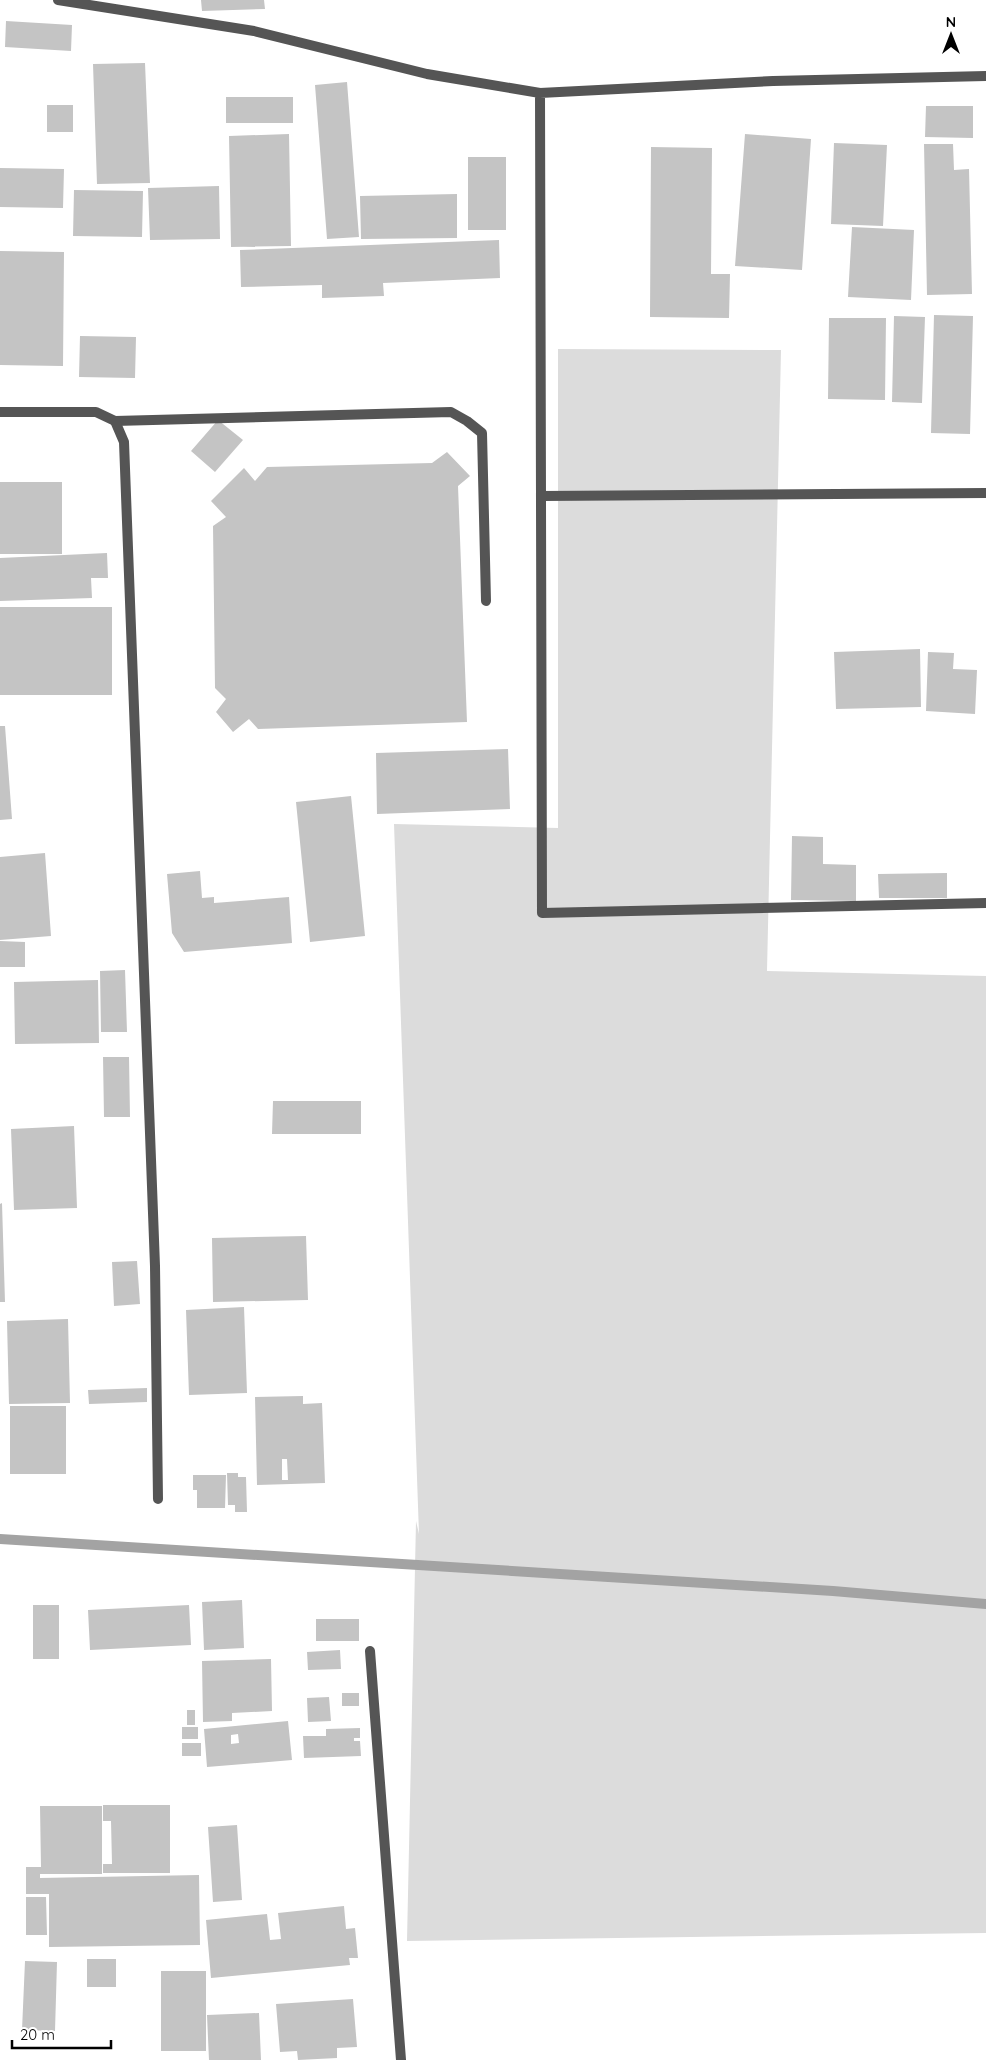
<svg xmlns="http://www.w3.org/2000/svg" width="986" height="2060" viewBox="0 0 986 2060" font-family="Quicksand,sans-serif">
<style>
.green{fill:#dcdcdc}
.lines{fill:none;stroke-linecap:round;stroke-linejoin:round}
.stream{stroke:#a3a3a3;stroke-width:10}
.building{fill:#c4c4c4;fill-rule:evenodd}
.lane{stroke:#555;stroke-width:10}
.street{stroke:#555;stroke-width:10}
</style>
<rect width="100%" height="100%" fill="#fff"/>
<path class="green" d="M558,349L781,350L767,971L986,976V1933L407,1941L416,1521L419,1534L394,824L558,828Z"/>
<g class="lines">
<path class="stream" d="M0,1539L833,1591L986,1604"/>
</g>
<path class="building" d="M201,0H264L265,9L202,11Z
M6,21L72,25L71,51L5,47Z
M145,63L150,183L97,184L93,64Z
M347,82L359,237L327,239L315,85Z
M226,97H293V123H226Z
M47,105H73V132H47Z
M926,106H973V138L925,137Z
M289,134L291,246L231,247L229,136Z
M745,134L811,139L802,270L735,266Z
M834,143L887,145L883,226L831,224Z
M924,144H953L954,170L969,169L972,294L927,295Z
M651,147L712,148L711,274H730L729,318L650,317Z
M468,157H506V230H468Z
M0,168L64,169L63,208L0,207Z
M219,186L220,239L150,240L148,188Z
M74,190L143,191L142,237L73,236Z
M457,194V238L361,239L360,196Z
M852,227L914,230L911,300L848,297Z
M499,240L500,278L383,283L384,296L322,298V285L241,287L240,250Z
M0,251L64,252L63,366L0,365Z
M934,315L973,316L970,434L931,433Z
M894,316L925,317L922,403L892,402Z
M829,318H886L885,400L828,399Z
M80,336L136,337L135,378L79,377Z
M218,420L243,440L215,472L191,451Z
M447,452L470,476L458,486L467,722L258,729L249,719L233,732L216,712L226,699L215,688L213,526L226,517L211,501L244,468L255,481L267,467L432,463Z
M0,482H62V554H0Z
M107,553L108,578H91L92,598L0,601V558Z
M0,607H112V695H0Z
M920,649L921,707L836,709L834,652Z
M928,652L954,653L953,669L977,670L975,714L926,711Z
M0,726H5L12,819L0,820Z
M508,749L510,809L377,814L376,753Z
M351,796L365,936L310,942L296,802Z
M792,836L823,837V864L856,865V901L791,900Z
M45,853L51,936L0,940V857Z
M200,871L202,898L214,897V903L289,897L292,943L184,952L172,933L167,874Z
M947,873V898H879L878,874Z
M0,941L25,942V967H0Z
M125,970L127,1032H101L100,971Z
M98,980L99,1043L15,1044L14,982Z
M103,1057H129L130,1117H104Z
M273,1101H361V1134H272Z
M74,1126L77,1208L14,1210L11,1129Z
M2,1203L5,1302H0V1204Z
M306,1236L308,1300L213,1302L212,1238Z
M137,1261L140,1304L114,1306L112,1262Z
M244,1307L247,1393L189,1395L186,1310Z
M68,1319L70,1403L9,1404L7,1321Z
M147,1388V1402L89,1404L88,1390Z
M303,1396V1404L322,1403L325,1483L257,1485L255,1397ZM282,1459H287L288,1480H282Z
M10,1406H66V1474H10Z
M227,1473H238V1477H246L247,1512H235V1505H228Z
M193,1475H226L225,1508H197V1490H193Z
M242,1600L244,1648L204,1650L202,1602Z
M33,1605H59V1659H33Z
M189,1605L191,1645L90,1650L88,1610Z
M316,1619H359V1641H316Z
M340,1650L341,1669L308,1670L307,1652Z
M271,1659L272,1711L232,1713V1721L203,1722L202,1661Z
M342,1693H359V1706H342Z
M329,1697L331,1721L308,1722L307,1698Z
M187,1710H195V1725H187Z
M288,1721L292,1760L207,1767L204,1729ZM238,1734L239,1743L231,1744V1735Z
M182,1727H198V1739H182Z
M360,1728V1738H354V1741H360L361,1756L304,1758L303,1736H326V1729Z
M182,1743H201V1756H182Z
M103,1805H170V1873H103V1864H112L111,1821H103Z
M40,1806H102V1874H40V1878L199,1875L200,1945L49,1947V1894H26V1867H41Z
M237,1825L242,1900L213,1902L208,1827Z
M26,1897H46L47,1935H26Z
M344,1906L346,1929L355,1928L358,1958H349L350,1965L211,1978L206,1920L267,1914L270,1940L281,1939L278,1913Z
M87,1959H116V1987H87Z
M25,1961L57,1962L55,2031L22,2030Z
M161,1971H206V2051H161Z
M353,1999L357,2047L337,2048V2058L298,2060L297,2051L280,2052L276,2004Z
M259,2013L261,2060H209L207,2015Z"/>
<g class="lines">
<path class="lane" d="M115,421L451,412L467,421L482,433L486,601"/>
<path class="street" d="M58,0L254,31L427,74L540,93L773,81L986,76
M540,93L542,913L986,903
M0,412H96L115,421L124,442L155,1266L158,1499
M542,496L986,493
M370,1651L401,2060"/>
</g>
<g transform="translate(951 35)" stroke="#ffffff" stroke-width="4" paint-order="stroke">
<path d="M0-4L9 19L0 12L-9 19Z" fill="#000000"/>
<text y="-8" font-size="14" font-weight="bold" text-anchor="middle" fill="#000000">N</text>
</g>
<path d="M12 2040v8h99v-8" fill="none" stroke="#000000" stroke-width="2.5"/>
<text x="20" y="2040" font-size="15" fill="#000000" stroke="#ffffff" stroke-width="4" paint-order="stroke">20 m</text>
</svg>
